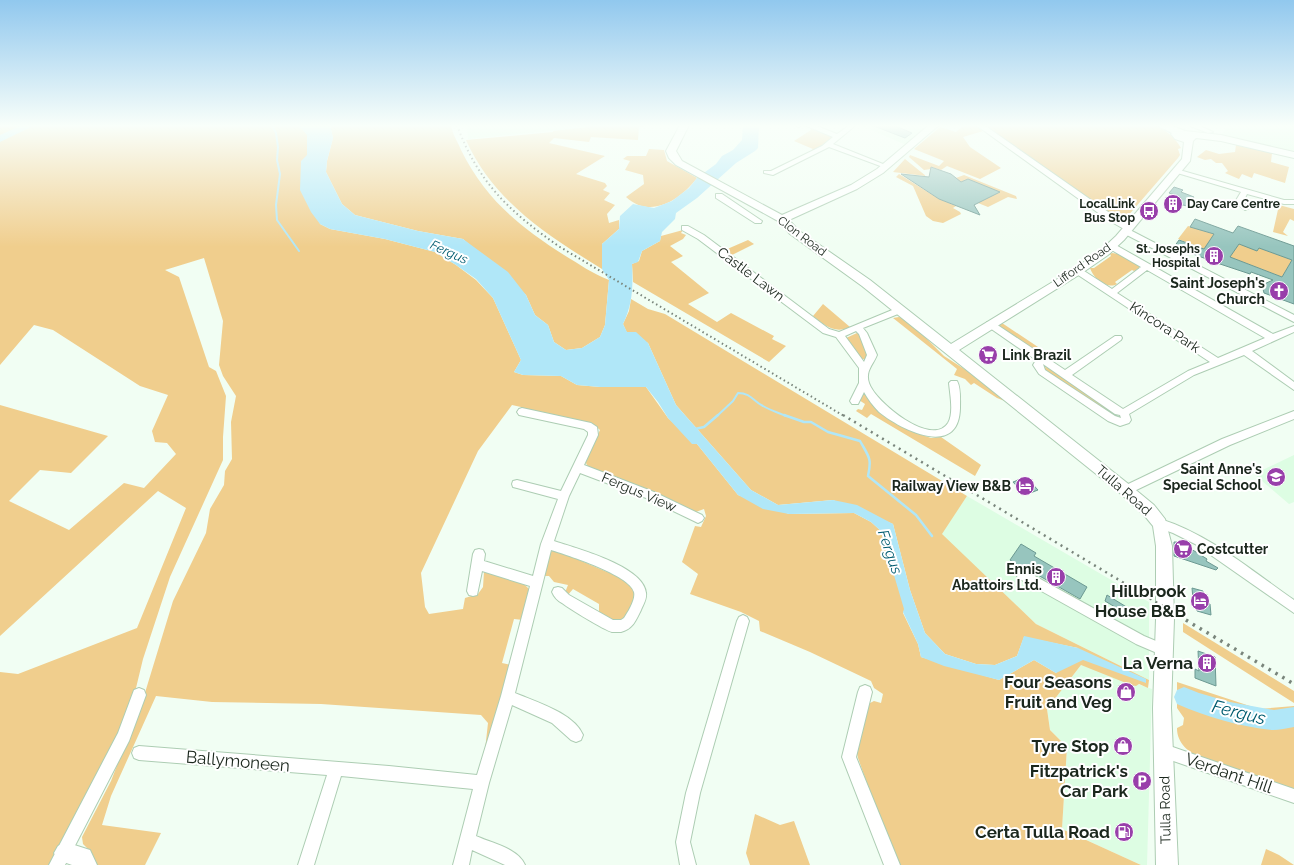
<svg xmlns="http://www.w3.org/2000/svg" width="1294" height="865" viewBox="0 0 1294 865" font-family="Raleway,sans-serif">
<style>
.built{fill:#ddfde3}
.green{fill:#f0ce8d}
.water{fill:#b0e7f8}
.lines{fill:none;stroke-linecap:round;stroke-linejoin:round}
.stream-far1{stroke:#b0e7f8;stroke-width:2}
.stream{stroke:#b0e7f8;stroke-width:2.5}
.river{fill:#b0e7f8;fill-rule:evenodd}
.building{fill:#97c5be;stroke:#6c9992;fill-rule:evenodd}
.street-casing{stroke:#adcdb3;stroke-width:2}
.secondary-casing{stroke:#adcdb3;stroke-width:2}
.street{fill:#fff;fill-rule:evenodd}
.secondary{fill:#fff;fill-rule:evenodd}
.rail-far2{stroke:#79857b;stroke-width:2;stroke-dasharray:1.5 3;stroke-linecap:butt}
.rail-far1{stroke:#79857b;stroke-width:2.5;stroke-dasharray:2 4.5;stroke-linecap:butt}
.rail{stroke:#79857b;stroke-width:3.5;stroke-dasharray:2.5 5.5;stroke-linecap:butt}
.labels{text-anchor:middle;dominant-baseline:central;stroke-width:4;stroke-linejoin:round;paint-order:stroke}
.far-poi-label{font-size:12px;font-weight:bold;fill:#1b271d;stroke:#fff;text-anchor:end}
.far-street-label{font-size:12px;fill:#1b271d;stroke:#fff}
.far-water-label{font-size:13px;font-style:italic;fill:#015c70;stroke:#fff}
.street-label{font-size:14px;fill:#1b271d;stroke:#fff}
.poi-label{font-size:14px;font-weight:bold;fill:#1b271d;stroke:#fff;text-anchor:end}
.water-label{font-size:15px;font-style:italic;fill:#015c70;stroke:#fff}
.near-poi-label{font-size:17px;font-weight:bold;fill:#1b271d;stroke:#fff;text-anchor:end}
.near-street-label{font-size:17px;fill:#1b271d;stroke:#fff}
.near-water-label{font-size:18px;font-style:italic;fill:#015c70;stroke:#fff}
</style>
<rect width="100%" height="100%" fill="#f1fef3"/>
<path class="built" d="M467,125H588L589,127L468,139Z
M860,125H928L906,145Z
M1230,125H1294V154L1221,135Z
M1294,455V502L1289,504L1254,474Z
M967,496L1149,602V680L1036,624L941,534Z
M1081,665L1152,689L1147,865H1141L1062,829L1067,747L1050,730L1047,709Z"/>
<path class="green" d="M0,125H298L307,134V155L320,224L330,229L385,239L435,252L456,265L476,280L493,298L521,360L514,372L523,375L561,376L577,385L600,387H646L668,418L697,444L738,495L789,514L854,513L871,522L881,531L905,609L903,613L918,644L921,657L999,680L1034,660L1056,673L1078,648L1024,637L1017,656L995,665L976,664L945,654L925,633L910,590L893,524L833,500L778,505L751,490L676,405L648,343L627,333L623,324L629,311L631,299L648,309L665,314L967,496L942,534L1036,624L1149,680L1148,688L1139,684L1136,686L1131,685L1081,665L1047,709L1050,730L1067,747L1062,829L1141,865H896L858,758L856,749L868,704L874,701L881,703L883,694L874,688L871,681L810,652L760,631L759,621L741,612L690,594L698,574L682,562L695,526L701,527L706,516L704,509L693,513L588,467L586,463V460L600,430L592,423L522,409L521,407L512,405L478,451L421,573L425,607L429,614L463,609L465,598L478,594L483,587L484,572L524,584L530,590L523,620L514,619L502,663L511,665L485,750L488,723L481,715L321,704L212,702L156,696L111,796L102,825L161,833L145,865H95L91,852L83,844L82,837L111,781L144,696L173,601L206,533L210,509L224,485L225,471L232,459L231,422L236,396L223,376L219,365L223,321L204,258L165,270L179,277L209,367L216,371L226,396L223,437V460L170,577L143,659L136,688L98,785L52,865H0V672L18,674L137,628L186,508L158,491L0,636V405L108,436L71,473L40,470L9,501L69,530L124,483L144,488L176,454L167,443L155,442L152,431L168,395L140,386L53,330L34,325L0,365Z
M330,125H451C452,134 458,142 461,150C486,200 519,226 564,255C579,264 593,274 609,280L605,325L600,337L582,348L566,350L554,342L548,325L535,315L526,295L463,239L418,231L355,215L342,204L326,172L327,161L333,138Z
M588,125H644V127H639L638,140L591,137L589,142L554,138L549,143L605,156L576,174L605,183L607,186L603,190L610,193L604,200L615,205L607,214L609,223L619,220V229L602,244V269C547,235 493,201 466,140L553,132V131L588,127Z
M964,125H974L983,131L963,137L970,147L1001,168L980,179L947,166L941,170L931,167V169L924,170L909,157L910,155L939,166L944,161L914,149L940,127L956,132Z
M982,125H1154C1167,131 1174,136 1181,148L1178,149L1180,155L1178,158L1127,217C1115,220 1106,212 1096,205L1098,204L1090,199H1087Z
M810,128L832,136L833,137L814,151L812,150L813,149L794,141L811,130Z
M1236,145L1272,153L1271,162L1289,167L1285,183L1254,173L1252,178L1242,174L1239,179L1225,173L1228,171L1222,163H1216L1211,159L1205,160L1197,157L1206,150L1219,154L1235,152Z
M649,149L664,150L667,161L697,178C681,199 651,220 626,197L644,184L643,175L625,170L630,161L623,159L627,156H646Z
M905,159L926,176L893,172Z
M899,174L939,199L956,206L953,208L960,212L961,214L943,223L933,221L926,216L913,186L896,177Z
M964,175L1016,196L1017,199L1008,197L988,207L978,203L1000,192L952,186L945,182Z
M1279,205L1294,209V221L1290,219L1283,232L1288,236L1273,232Z
M1188,226L1214,234L1204,249L1178,239Z
M683,230L681,233L686,235L683,239L670,246L683,256L671,262L709,293L688,304L717,322L731,313L774,336L772,339L786,346L769,362L633,282L632,264L639,261L642,251L660,241L661,236Z
M748,240L754,244L732,255L725,250Z
M1228,240L1259,248L1292,260L1282,277L1219,253Z
M1112,253L1119,254L1139,266V268L1134,271L1132,270L1115,282L1117,284C1107,290 1093,278 1090,268H1094L1111,256L1110,254Z
M823,304L850,327C835,334 825,326 813,316Z
M899,317L908,320L944,356L969,372L1010,403L997,398L974,383L971,385L965,379L954,375L957,369L893,318Z
M998,322L1002,323L1041,349L1036,352L998,326Z
M857,333L859,334L869,353L867,359H861L844,339Z
M1046,367L1050,368L1111,410L1108,412L1044,371L1043,368Z
M865,390L880,412L913,432L931,438L941,437L981,465L975,476L871,414L867,418L856,411L858,409L862,410L865,404L859,400Z
M552,551H558L626,580L636,592L627,618L613,623L599,613V604L573,589L567,596L564,595L568,585L554,582L549,576H544L548,554Z
M1183,623L1294,691V703L1183,632Z
M1177,682L1259,709L1294,706V789L1202,759C1189,752 1177,744 1177,728L1183,725L1184,718L1177,708Z
M755,814L780,825L794,821L810,865H750L746,853Z
M1266,849L1279,855L1294,865H1261Z"/>
<path class="water" d="M298,125H330L333,138L327,161L326,172L342,204L355,215L418,231L463,239L508,272L526,295L535,315L548,325L554,342L566,350L582,348L600,337L605,325L609,280L602,269V244L619,229L620,216L633,204L654,208L672,201L689,188L697,178L716,164L722,156L733,150L742,140L743,125H759L758,148L755,151L736,163L697,198L676,213L675,219L662,232L660,241L642,251L638,262L632,264C633,285 633,304 623,324L627,332H636L648,343L676,405L751,490L778,505L833,500L857,505L893,524L910,590L925,633L945,654L976,664L995,665L1017,656L1024,636L1078,648L1146,679V683L1083,660L1056,673L1034,660L999,680L944,666L921,657L918,644L903,612L904,609L881,531L871,522L854,513L789,514L763,509L738,495L697,444H692L668,418L658,402L646,387H600L577,385L561,376L523,375L514,372L521,360L493,298L476,279L456,265L435,252L385,239L330,229L320,224L311,212L300,190L301,161L307,155V135Z"/>
<g class="lines">
<path class="stream-far1" d="M272,125L276,133L278,147L277,160L280,174L276,205L277,220L299,251
M717,416L733,401L738,393C751,393 753,401 763,406C770,410 779,413 786,416"/>
<path class="stream" d="M784,415L804,422H811L828,432L860,441C869,457 872,458 868,476L916,515L932,536
M695,429L704,427L718,415"/>
<path class="river" d="M22,125H35L0,142V135Z
M1184,687L1199,693L1230,702L1274,710L1294,707V727C1287,728 1279,730 1273,730C1240,727 1207,717 1177,704L1174,697L1177,690Z"/>
</g>
<path class="building" d="M893,125L912,133L905,138L874,126Z
M931,167L951,174L961,182L968,179L1000,192L974,205L980,215L939,199L901,174L929,177Z
M1174,187L1183,190L1181,192L1194,197L1187,206L1183,205L1176,212L1164,207L1175,195L1169,193Z
M1195,219L1233,233L1238,226L1294,246V304L1264,293L1262,285L1273,280L1251,272L1250,274L1220,264L1174,247L1179,240L1204,249L1214,234L1190,227ZM1239,244L1257,251L1259,248L1292,260L1282,277L1230,257Z
M1026,477L1038,490L1025,495L1013,482Z
M1174,542H1180L1207,559L1206,561L1218,568L1216,570L1174,556Z
M1021,544L1036,553L1034,556L1087,587L1080,599L1022,566L1021,567L1010,560Z
M1192,588L1203,591V601L1210,604L1211,615L1197,611L1196,600L1193,599Z
M1107,595L1133,611L1130,616L1105,601Z
M1198,651L1215,657L1216,686L1195,678V669L1199,671Z"/>
<g class="lines">
<defs>
<path id="street" d="M795,125H802L799,127Z
M804,125H814L837,134L850,125H856L833,144L888,166L883,167L829,147L773,175L764,173V171H771L822,146L833,137Z
M976,125H984L1114,216L1131,226L1132,228L1130,230L1294,315V322L1123,233L1122,231L1124,229L1108,220Z
M1188,125H1198L1213,132L1208,133Z
M1176,169L1284,200H1294V204H1284L1247,194L1243,202L1249,208L1245,210L1235,202L1241,192L1174,172L1173,171Z
M716,194H722L762,221L761,223H755L716,198Z
M682,226H688L704,235L829,329L839,332L897,308H903L904,310L903,312L863,328L867,333L877,355C873,365 865,371 869,383C875,402 932,448 948,423C954,413 950,394 949,383L951,381H957C961,388 960,400 960,408C959,459 901,430 879,412C873,406 868,399 864,392L858,404H852L850,401L859,383V368L836,337L823,333L698,239L682,230ZM856,331L859,334L867,355L864,362L845,336Z
M1108,244H1114L1273,334L1294,326V332L1252,351L1294,382V390L1244,355L1194,375L1129,414L1131,420L1129,423L1120,426L1108,421L1039,374L1033,365L1036,360L987,326L986,324L987,322H993L1065,370L1115,336H1121L1122,338L1121,340L1072,375L1123,409L1188,371L1210,362L1075,273V269H1081L1112,289L1141,267L1108,248ZM1147,270L1265,338L1218,358L1117,293ZM1043,364L1115,414L1120,415L1121,418L1115,416L1045,370Z
M522,408L591,423L597,427L598,435L584,465L654,492L702,515L704,518L702,521L698,523L694,521L646,498L580,473L569,496L554,541C575,548 644,566 646,593C647,599 643,605 641,610C636,620 633,629 621,632C619,632 615,632 612,632C604,630 570,609 562,603C558,601 554,597 552,592L554,588L558,587L562,588L569,595L613,620H621L624,618C628,612 636,599 634,592C630,575 567,555 551,550L515,693C536,702 574,713 583,735L581,740L576,742L571,740L552,723L512,705L489,783L476,836C491,843 518,848 525,865H505L472,850L469,865H453L473,789L341,776L314,865H298L327,775L139,760L134,758L132,753L134,748L139,746L389,766L477,775L501,696L530,586L482,571L477,595L473,596L469,595L467,591L473,554L475,550L479,549L483,550L485,554L484,561L533,576L541,544L558,499L517,488L513,487L512,484L513,481L517,480L561,491L588,435V432L584,429L519,415L517,412L519,409Z
M1294,411V419L1230,445L1130,493L1126,494L1122,493L1121,490L1122,487L1222,439Z
M1160,519C1209,534 1252,571 1294,600V613L1195,544L1173,533L1156,527L1154,524L1156,521Z
M1022,569L1144,636L1168,646L1170,650L1168,654L1164,656L1136,644L1018,578L1016,574L1018,570Z
M743,615L747,617L749,621L700,793L690,842L696,865H680L676,842L686,793L737,621L739,617Z
M865,685L870,687L872,692L856,757L900,865H884L842,757L858,692L860,687Z
M139,688L144,690L146,695L129,741L65,865H49L118,733L134,690Z
M1164,744L1294,789V803L1159,756L1157,751L1159,746Z"/>
<path id="secondary" d="M680,125H689L676,151L682,161L782,215L851,185L877,169L929,125H939L883,173L857,189L789,220L798,230L870,280L951,344L1074,269L1100,251L1116,236L1182,159L1184,142L1175,139L1171,134L1172,133L1156,125H1170L1185,131L1221,135L1294,152V158L1221,141L1196,138L1193,141L1190,161L1124,240L1108,255L1082,273L959,350L1131,486L1154,505L1165,519L1172,546L1174,619L1171,708L1178,865H1156L1153,708L1156,619V546L1153,526L1144,515L1121,494L862,286L790,234L778,221L676,165L669,158L666,151Z
M65,842L90,850L97,865H72L58,860L54,853L58,846Z"/>
</defs>
<use href="#street" class="street-casing"/>
<use href="#secondary" class="secondary-casing"/>
<use href="#street" class="street"/>
<use href="#secondary" class="secondary"/>
<path class="rail-far2" d="M457,125C478,183 511,213 560,247L844,416"/>
<path class="rail-far1" d="M843,415L1181,617"/>
<path class="rail" d="M1179,616L1294,684"/>
</g>
<linearGradient id="sky" x2="0" y2="1"><stop stop-color="#91c8ee"/><stop offset="0.51" stop-color="#f9fffa"/><stop offset="1" stop-color="#f9fffa" stop-opacity="0"/></linearGradient>
<rect width="1294" height="247" fill="url(#sky)"/>
<defs>
<symbol id="building-disc" viewBox="-11 -11 22 22"><circle r="9.5" fill="#983faa" stroke="#fff"/><path d="M-4-6H4V6H1V3H-1V6H-4ZM-2.5-4.3h1.7v1.8h-1.7ZM.8-4.3h1.7v1.8H.8ZM-2.5-1h1.7V.8h-1.7ZM.8-1h1.7V.8H.8Z" fill="#fff"/></symbol>
<symbol id="bus-disc" viewBox="-11 -11 22 22"><circle r="9.5" fill="#983faa" stroke="#fff"/><path d="M-5-6H5V4H4V6H2V4H-2V6H-4V4H-5ZM-3.5-4V0h7V-4ZM-3.5 1.2v1.5H-2V1.2ZM2 1.2v1.5H3.5V1.2Z" fill="#fff"/></symbol>
<symbol id="church-disc" viewBox="-11 -11 22 22"><circle r="9.5" fill="#983faa" stroke="#fff"/><path d="M-1.2-6h2.4v3.5h3.3v2.4h-3.3V6h-2.4V-.1h-3.3v-2.4h3.3Z" fill="#fff"/></symbol>
<symbol id="supermarket-disc" viewBox="-11 -11 22 22"><circle r="9.5" fill="#983faa" stroke="#fff"/><path d="M-6-5.5h2.5l.6 2H6L4.5 2H-2.5L-4.4-4H-6ZM-1.5 3.2a1.3 1.3 0 1 0 .1 0ZM3 3.2a1.3 1.3 0 1 0 .1 0Z" fill="#fff"/></symbol>
<symbol id="school-disc" viewBox="-11 -11 22 22"><circle r="9.5" fill="#983faa" stroke="#fff"/><path d="M0-5L7-2L0 1L-7-2ZM-4 1L0 2.5L4 1V4Q0 6-4 4Z" fill="#fff"/></symbol>
<symbol id="hotel-disc" viewBox="-11 -11 22 22"><circle r="9.5" fill="#983faa" stroke="#fff"/><path d="M-6-4.5h1.5V1H6V5H4.5V3h-9V5H-6ZM-4 0a1.8 1.8 0 1 1 3.6 0ZM.5 0V-2.5h3Q6-2.5 6 0Z" fill="#fff"/></symbol>
<symbol id="shop-disc" viewBox="-11 -11 22 22"><circle r="9.5" fill="#983faa" stroke="#fff"/><path d="M-5-2.5h2.3a2.7 3.5 0 0 1 5.4 0H5L5.5 6h-11ZM-1.5-2.5h3a1.5 2.3 0 0 0-3 0Z" fill="#fff"/></symbol>
<symbol id="parking-disc" viewBox="-11 -11 22 22"><circle r="9.5" fill="#983faa" stroke="#fff"/><path d="M-3.5-5.5H1a3.5 3.5 0 0 1 0 7H-1V5.5H-3.5ZM-1-3.4V-.6H.8a1.4 1.4 0 0 0 0-2.8Z" fill="#fff"/></symbol>
<symbol id="fuel-disc" viewBox="-11 -11 22 22"><circle r="9.5" fill="#983faa" stroke="#fff"/><path d="M-5.5-6h7V0h2V4h1.3V-2.5L3-4.5l.8-.8L6-3V5H2.5V1h-1V6h-7ZM-4.2-4.7v3.2H.2V-4.7Z" fill="#fff"/></symbol>
</defs>
<g fill-rule="evenodd">
<use href="#building-disc" x="1162" y="193" width="22" height="22"/>
<use href="#bus-disc" x="1138" y="200" width="22" height="22"/>
<use href="#building-disc" x="1203" y="245" width="22" height="22"/>
<use href="#church-disc" x="1268" y="280" width="22" height="22"/>
<use href="#supermarket-disc" x="977" y="344" width="22" height="22"/>
<use href="#school-disc" x="1265" y="466" width="22" height="22"/>
<use href="#hotel-disc" x="1014" y="475" width="22" height="22"/>
<use href="#supermarket-disc" x="1172" y="538" width="22" height="22"/>
<use href="#building-disc" x="1045" y="566" width="22" height="22"/>
<use href="#hotel-disc" x="1189" y="590" width="22" height="22"/>
<use href="#building-disc" x="1196" y="652" width="22" height="22"/>
<use href="#shop-disc" x="1115" y="681" width="22" height="22"/>
<use href="#shop-disc" x="1112" y="735" width="22" height="22"/>
<use href="#parking-disc" x="1131" y="770" width="22" height="22"/>
<use href="#fuel-disc" x="1113" y="821" width="22" height="22"/>
</g>
<g class="labels">
<g class="far-poi-label">
<text x="1135" y="204">LocalLink<tspan x="1135" dy="14">Bus Stop</tspan></text>
<text x="1187" y="204" text-anchor="start">Day Care Centre</text>
<text x="1200" y="249">St. Josephs<tspan x="1200" dy="14">Hospital</tspan></text>
</g>
<g class="far-street-label">
<text transform="translate(802 236) rotate(37)">Clon Road</text>
<text transform="translate(1082 265) rotate(-35)">Lifford Road</text>
</g>
<g class="far-water-label">
<text transform="translate(449 252) rotate(24)">Fergus</text>
</g>
<g class="street-label">
<text transform="translate(751 274) rotate(37)">Castle Lawn</text>
<text transform="translate(1165 327) rotate(33)">Kincora Park</text>
<text transform="translate(1124 490) rotate(41)">Tulla Road</text>
<text transform="translate(639 492) rotate(23)">Fergus View</text>
<text transform="translate(1165 810) rotate(-91)">Tulla Road</text>
</g>
<g class="poi-label">
<text x="1265" y="283">Saint Joseph's<tspan x="1265" dy="16">Church</tspan></text>
<text x="1002" y="355" text-anchor="start">Link Brazil</text>
<text x="1262" y="469">Saint Anne's<tspan x="1262" dy="16">Special School</tspan></text>
<text x="1011" y="486">Railway View B&amp;B</text>
<text x="1197" y="549" text-anchor="start">Costcutter</text>
<text x="1042" y="569">Ennis<tspan x="1042" dy="16">Abattoirs Ltd.</tspan></text>
</g>
<g class="water-label">
<text transform="translate(890 552) rotate(71)">Fergus</text>
</g>
<g class="near-poi-label">
<text x="1186" y="591">Hillbrook<tspan x="1186" dy="20">House B&amp;B</tspan></text>
<text x="1193" y="663">La Verna</text>
<text x="1112" y="682">Four Seasons<tspan x="1112" dy="20">Fruit and Veg</tspan></text>
<text x="1109" y="746">Tyre Stop</text>
<text x="1128" y="771">Fitzpatrick's<tspan x="1128" dy="20">Car Park</tspan></text>
<text x="1110" y="832">Certa Tulla Road</text>
</g>
<g class="near-street-label">
<text transform="translate(238 761) rotate(5)">Ballymoneen</text>
<text transform="translate(1229 773) rotate(19)">Verdant Hill</text>
</g>
<g class="near-water-label">
<text transform="translate(1239 712) rotate(14)">Fergus</text>
</g>
</g>
</svg>
